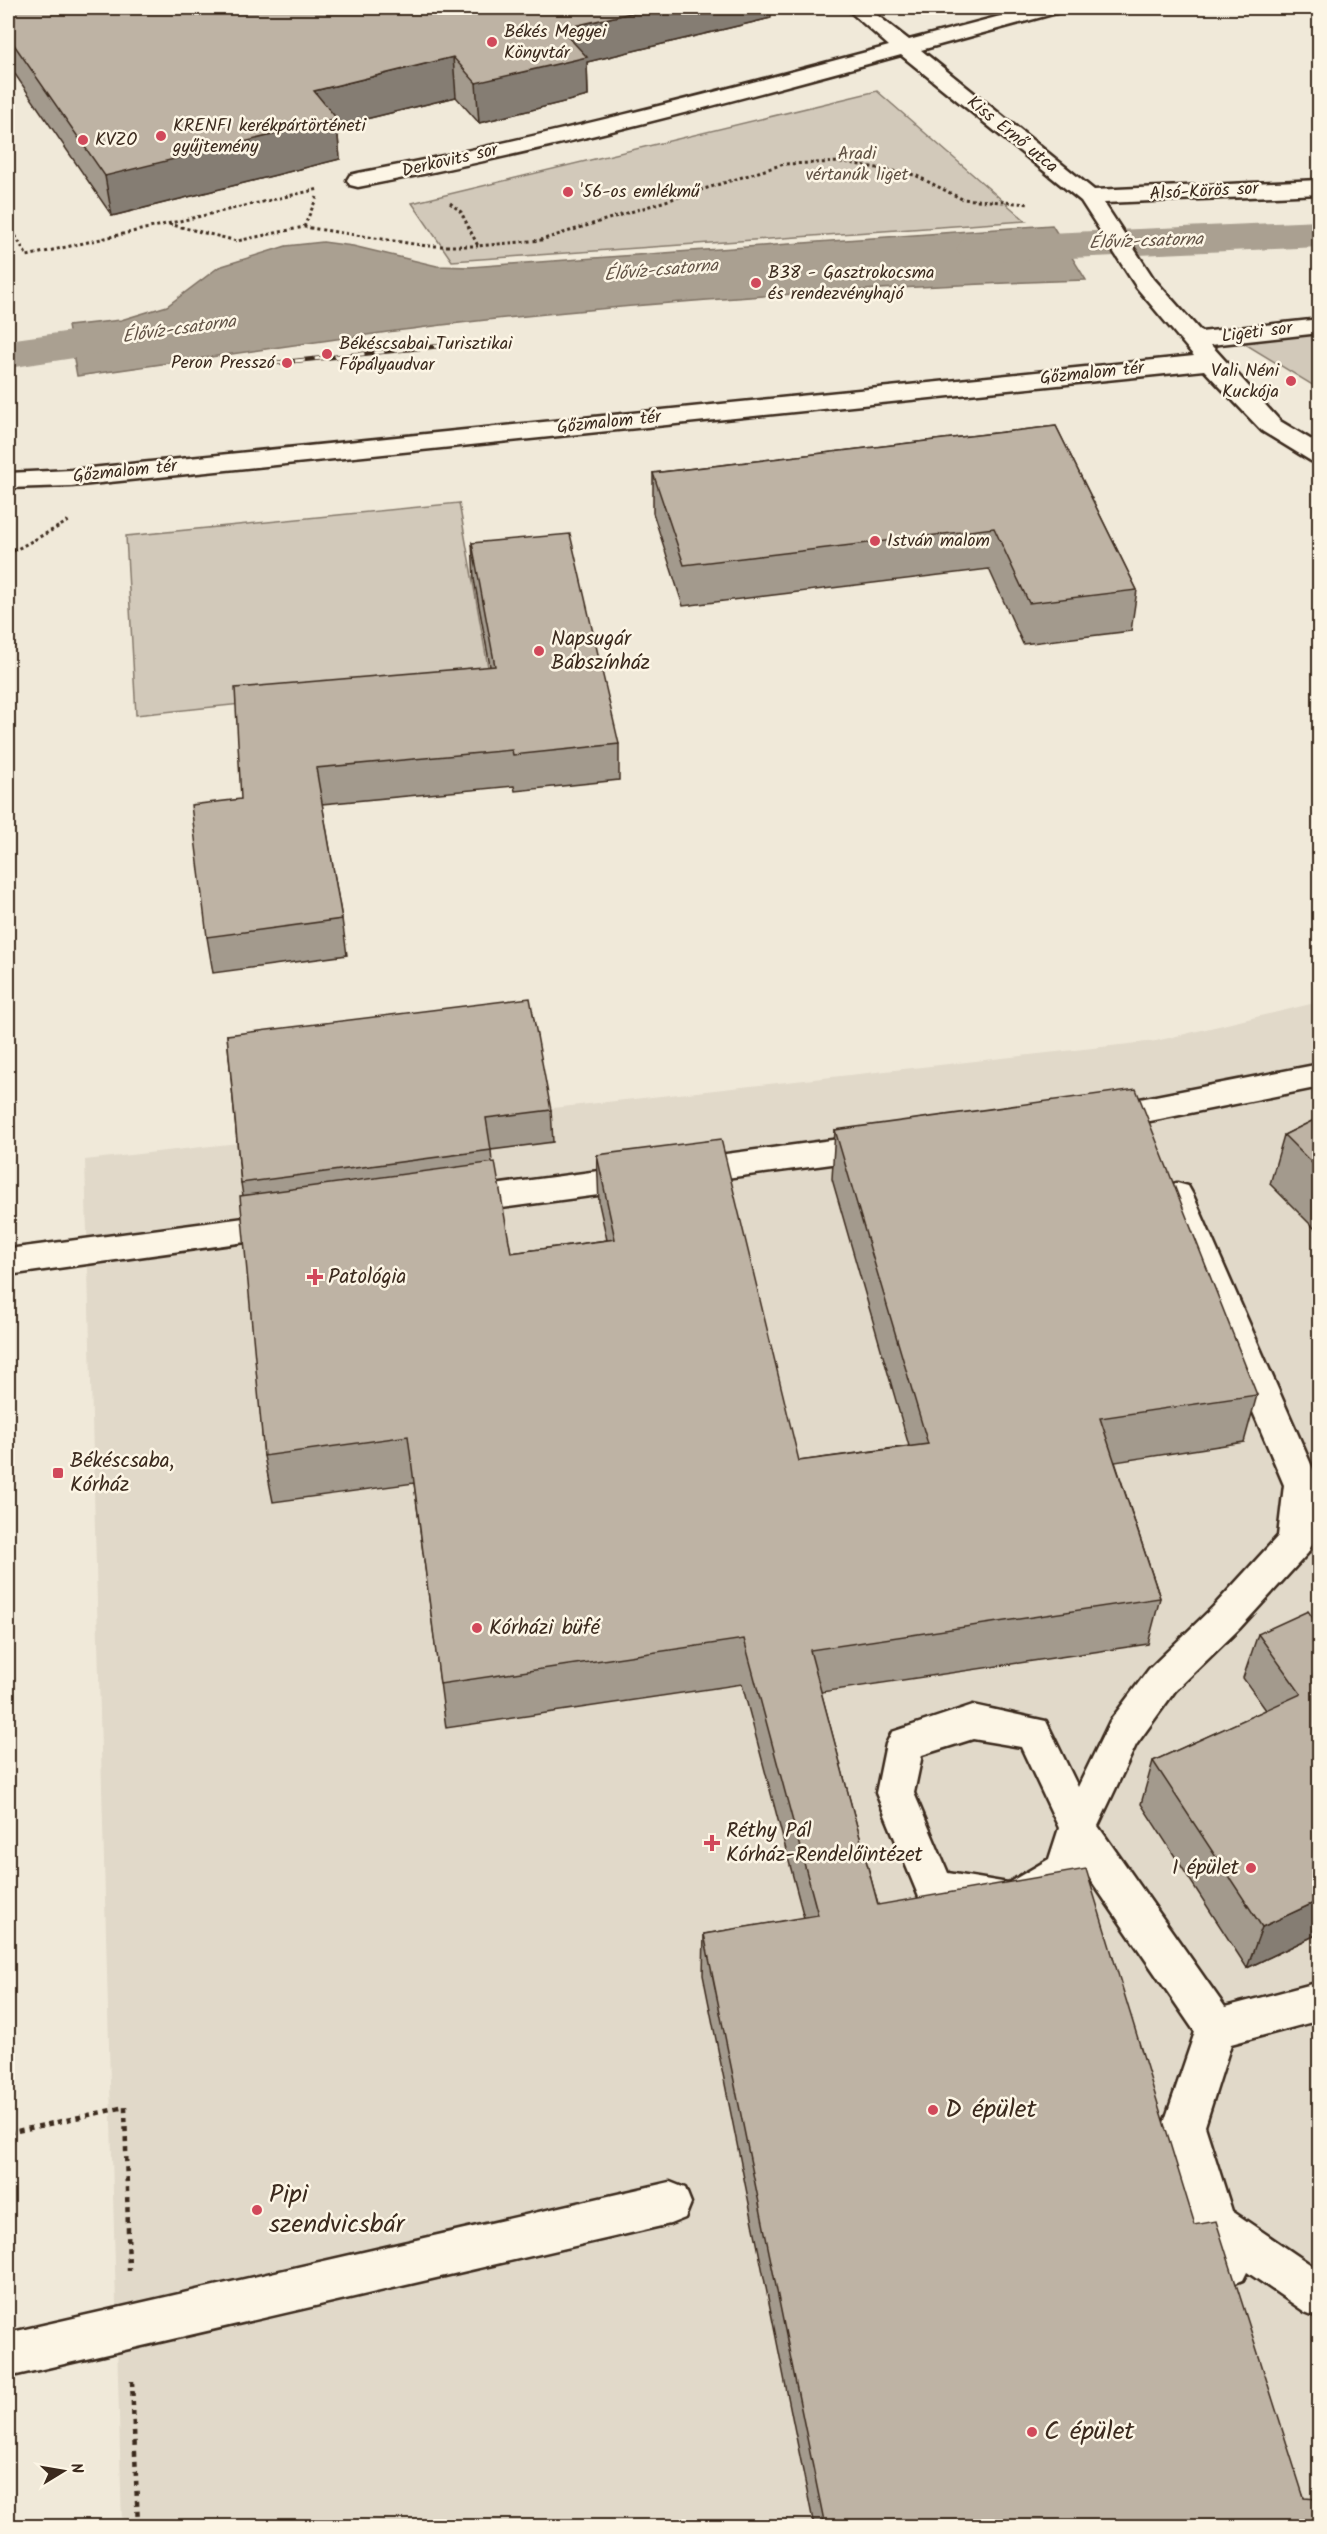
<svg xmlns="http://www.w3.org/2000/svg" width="1327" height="2534" viewBox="0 0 1327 2534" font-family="Kalam,sans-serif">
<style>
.built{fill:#e1d9c9}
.green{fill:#d2c9ba;stroke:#867a6c;stroke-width:1.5}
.water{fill:#aaa091;stroke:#7e7163;stroke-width:1.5}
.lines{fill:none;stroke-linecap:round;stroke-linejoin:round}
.canal{fill:#aaa091;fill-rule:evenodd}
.minor-casing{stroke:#3b2a1e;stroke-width:5}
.path-far1{stroke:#3b2a1e;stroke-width:3;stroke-dasharray:3 3;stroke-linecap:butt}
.path{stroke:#3b2a1e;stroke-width:4.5;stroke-dasharray:5 5;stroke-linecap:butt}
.minor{fill:#fcf5e5;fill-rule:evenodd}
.rail-casing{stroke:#3b2a1e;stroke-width:4.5}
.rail{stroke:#fcf5e5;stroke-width:3;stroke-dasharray:10;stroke-linecap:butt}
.wall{fill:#a39a8d;stroke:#3b2a1e;stroke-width:1.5}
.shaded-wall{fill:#857d73;stroke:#3b2a1e;stroke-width:1.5}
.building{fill:#beb3a4;stroke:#3b2a1e;stroke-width:1.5}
.poi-dot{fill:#d1495b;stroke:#fcf5e5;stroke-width:2}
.labels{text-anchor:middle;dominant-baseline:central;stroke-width:5;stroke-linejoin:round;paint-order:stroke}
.far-poi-label{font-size:18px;fill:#3b2a1e;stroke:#fcf5e5;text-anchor:start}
.far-street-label{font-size:18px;fill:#3b2a1e;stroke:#fcf5e5}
.far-park-label{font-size:18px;fill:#615245;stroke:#fcf5e5}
.far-water-label{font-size:18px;font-style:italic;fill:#625346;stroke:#fcf5e5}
.poi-label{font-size:21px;fill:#3b2a1e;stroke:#fcf5e5;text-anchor:start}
.near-poi-label{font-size:26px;fill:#3b2a1e;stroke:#fcf5e5;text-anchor:start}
</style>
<rect width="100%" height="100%" fill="#f0e9d9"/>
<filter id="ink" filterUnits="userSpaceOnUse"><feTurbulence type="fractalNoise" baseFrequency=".0167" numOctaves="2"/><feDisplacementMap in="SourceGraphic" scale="12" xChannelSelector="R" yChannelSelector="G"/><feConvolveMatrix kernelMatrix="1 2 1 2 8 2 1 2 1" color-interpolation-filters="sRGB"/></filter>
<g filter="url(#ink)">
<path class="built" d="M1319,1002V2526H122L85,1160L1156,1041Z"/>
<path class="green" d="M877,91L1026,221L452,261L412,203Z
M1319,328V389L1232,336Z
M459,503L490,678L136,715L126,536Z"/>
<path class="water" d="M1052,225L1086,280C874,287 661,300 451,324C326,339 202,359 77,376L68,326L121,320L167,306L219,267L286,246L323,242L353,246L437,266L470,267Z"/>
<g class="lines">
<path class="canal" d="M1320,221V247L978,262L962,258L956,249L962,240L978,236Z
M157,319L173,323L180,333L173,343L8,368V340Z"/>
<defs>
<path id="minor" d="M846,8H868L909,40L1031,8H1063L1060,12L921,50L1094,190L1320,180V194L1104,203L1154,279L1201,332L1320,319V333L1211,345L1280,421L1320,445V463L1311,461L1262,431L1204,370L71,486L8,488V473L71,470L1194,356L1137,288L1081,201L901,55C722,104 541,152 358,187L350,185L347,180L350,175L358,173C537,139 713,93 889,46Z
M1320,1064V1087L1140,1123L1129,1119L1124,1111L1129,1103L1140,1099Z
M877,1134L888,1138L893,1146L888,1154L877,1158L456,1214L445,1211L440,1202L445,1193L456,1190Z
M1177,1183L1188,1186L1193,1195L1320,1485L1313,1542L1308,1553L1239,1629L1175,1691L1136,1745L1098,1826L1225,2007L1320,1982V2020L1231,2044L1205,2126L1232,2211L1320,2271V2318L1305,2312L1247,2272L1243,2280L1228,2286L1213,2280L1163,2126L1195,2032L1084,1870L1079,1883L1026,1915L1012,1920L935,1907L921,1902L876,1793L886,1744L892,1732L973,1705L1046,1721L1078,1787L1110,1721L1149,1669L1213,1607L1278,1536L1284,1485L1161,1195L1166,1186ZM973,1739L1021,1747L1059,1828L1049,1859L1008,1883L948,1873L914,1793L922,1755Z
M289,1212L301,1215L305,1224L301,1233L289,1236L8,1275V1249Z
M670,2182L685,2188L691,2203L685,2218L670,2224L8,2377V2333Z"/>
</defs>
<use href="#minor" class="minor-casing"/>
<path class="path-far1" d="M450,203L461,212L478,246L541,240L784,164L844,162L915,175L962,199L1030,204
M169,224L237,241L304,227L427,246H478
M304,227L317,197
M8,229L11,228L27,256L319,189
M8,554L69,521"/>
<path class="path" d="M8,2133L125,2107L129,2271
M132,2381L138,2526"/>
<use href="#minor" class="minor"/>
<defs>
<path id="rail" d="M255,365L440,346"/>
</defs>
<use href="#rail" class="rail-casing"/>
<use href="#rail" class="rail"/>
</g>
<path class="wall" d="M8,8L771,18L587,62L588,96L479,123L456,97L337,126L340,159L112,216L8,64Z
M1056,426L1137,590L1131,631L1023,644L989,569L683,606L653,513V473Z
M472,543L619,744V780L515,791L514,786L322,804L342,919L347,955L213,973L207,937L241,799L490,666L474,579Z
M227,1035L551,1110L553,1142L491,1150L492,1163L511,1253L607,1240L599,1204L597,1155L799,1461L909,1446L832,1179L835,1130L1257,1395L1244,1442L1115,1462L1160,1598L1148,1644L821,1692L878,1905L1195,2225L1304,2498L1320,2526H814L703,1975L704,1934L804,1918L742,1684L446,1728L414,1483L273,1502L264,1456L243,1196L241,1183Z
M1320,1117V1234L1270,1184L1284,1135Z
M1320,1628V1933L1247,1968L1141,1804L1153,1761L1266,1710L1243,1678L1258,1634Z"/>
<path class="shaded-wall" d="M653,8H771V18L587,62L588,96L479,123L476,83L561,29Z
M453,57L456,97L337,126L340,159L112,216L105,176L314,91Z
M1320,1900V1933L1247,1968L1262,1927Z"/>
<path class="building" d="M8,8H653L561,29L587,57L476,83L453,57L314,91L337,119L105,176L8,36Z
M1056,426L1137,590L1029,603L994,528L684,565L653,473Z
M570,534L619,744L513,755L512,750L316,768L342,919L207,937L191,805L241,799L235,688L495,666L472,543Z
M530,998L551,1110L486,1118L491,1150L241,1183L227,1035Z
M1136,1089L1257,1395L1100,1418L1160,1598L810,1650L878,1905L1086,1869L1195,2225L1216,2221L1304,2498L1318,2499L1320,2503V2526H825L704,1934L818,1915L744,1639L440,1684L408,1436L264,1456L240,1196L495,1162L511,1253L615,1239L597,1155L721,1139L799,1461L928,1444L835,1130Z
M1320,1117V1171L1284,1135Z
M1308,1611L1320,1628V1900L1262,1927L1153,1761L1301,1694L1258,1634Z"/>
</g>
<g class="poi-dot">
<circle cx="492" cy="42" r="6"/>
<circle cx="161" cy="136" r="6"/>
<circle cx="83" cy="140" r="6"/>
<circle cx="568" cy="192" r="6"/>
<circle cx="756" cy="283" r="6"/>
<circle cx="327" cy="354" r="6"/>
<circle cx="287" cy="363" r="6"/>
<circle cx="1291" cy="381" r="6"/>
<circle cx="875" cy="541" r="6"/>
<circle cx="539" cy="651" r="6"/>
<path d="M312 1268h6v6h6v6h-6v6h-6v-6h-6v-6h6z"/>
<rect x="52" y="1467" width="12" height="12" rx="3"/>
<circle cx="477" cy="1628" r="6"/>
<path d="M709 1834h6v6h6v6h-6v6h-6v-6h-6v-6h6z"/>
<circle cx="1251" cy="1868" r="6"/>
<circle cx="933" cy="2110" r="6"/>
<circle cx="257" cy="2210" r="6"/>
<circle cx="1032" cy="2432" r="6"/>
</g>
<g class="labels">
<g class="far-poi-label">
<text x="504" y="32">Békés Megyei<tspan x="504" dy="21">Könyvtár</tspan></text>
<text x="173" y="126">KRENFI kerékpártörténeti<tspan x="173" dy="21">gyűjtemény</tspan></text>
<text x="95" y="140">KVZO</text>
<text x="580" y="192">'56-os emlékmű</text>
<text x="768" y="273">B38 - Gasztrokocsma<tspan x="768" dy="21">és rendezvényhajó</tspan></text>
<text x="339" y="344">Békéscsabai Turisztikai<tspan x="339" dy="21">Főpályaudvar</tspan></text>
<text x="275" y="363" text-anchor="end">Peron Presszó</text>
<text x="1279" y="371" text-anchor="end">Vali Néni<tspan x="1279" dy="21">Kuckója</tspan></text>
<text x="887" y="541">István malom</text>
</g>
<g class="far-street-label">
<text transform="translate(1012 135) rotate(39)">Kiss Ernő utca</text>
<text transform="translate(450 161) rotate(-13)">Derkovits sor</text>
<text transform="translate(1204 192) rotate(-3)">Alsó-Körös sor</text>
<text transform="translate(1257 333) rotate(-7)">Ligeti sor</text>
<text transform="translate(1092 374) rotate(-6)">Gőzmalom tér</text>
<text transform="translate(609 423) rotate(-6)">Gőzmalom tér</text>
<text transform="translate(125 472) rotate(-6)">Gőzmalom tér</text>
</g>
<g class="far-park-label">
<text x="857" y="154">Aradi<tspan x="857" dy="21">vértanúk liget</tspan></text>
</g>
<g class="far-water-label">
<text transform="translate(1146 242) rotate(-2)">Élővíz-csatorna</text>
<text transform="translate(661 271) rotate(-5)">Élővíz-csatorna</text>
<text transform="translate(179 330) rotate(-8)">Élővíz-csatorna</text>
</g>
<g class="poi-label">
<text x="551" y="639">Napsugár<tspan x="551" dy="24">Bábszínház</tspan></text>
<text x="328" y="1277">Patológia</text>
<text x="70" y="1461">Békéscsaba,<tspan x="70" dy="24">Kórház</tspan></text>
<text x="489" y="1628">Kórházi büfé</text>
<text x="726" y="1831">Réthy Pál<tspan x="726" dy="24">Kórház-Rendelőintézet</tspan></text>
<text x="1239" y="1868" text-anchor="end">I épület</text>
</g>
<g class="near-poi-label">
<text x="945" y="2110">D épület</text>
<text x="269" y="2195">Pipi<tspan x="269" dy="30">szendvicsbár</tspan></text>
<text x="1044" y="2432">C épület</text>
</g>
</g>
<rect width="1327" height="2534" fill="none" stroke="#fcf5e5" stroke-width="30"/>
<rect x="15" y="15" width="1297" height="2504" fill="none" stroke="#3b2a1e" stroke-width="2" filter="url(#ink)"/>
<g transform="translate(63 2471) rotate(79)" stroke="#fcf5e5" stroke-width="4.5" paint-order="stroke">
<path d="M0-4.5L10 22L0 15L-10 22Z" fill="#3b2a1e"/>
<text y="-9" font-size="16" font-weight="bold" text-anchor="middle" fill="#3b2a1e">N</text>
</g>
</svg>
